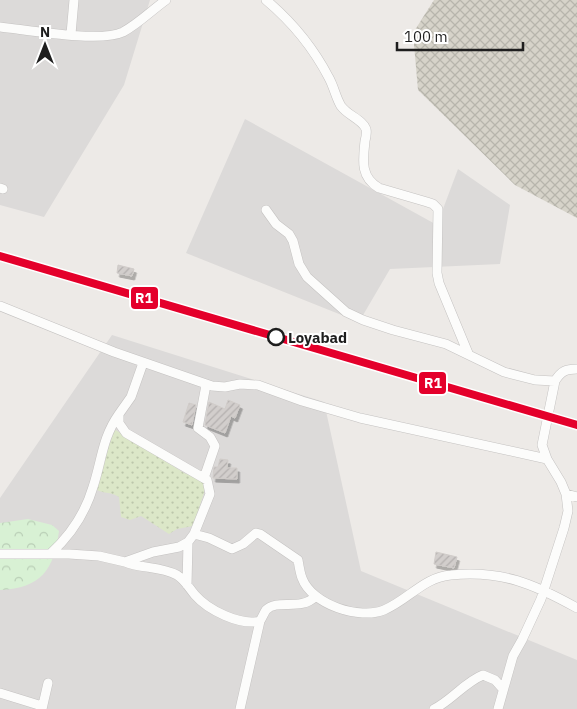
<svg xmlns="http://www.w3.org/2000/svg" width="577" height="709" viewBox="0 0 577 709" font-family="'IBM Plex Sans',sans-serif">
<style>
.residential{fill:#dcdad9}
.construction{fill:url(#construction-cross-hatch)}
.grass{fill:url(#grass-dots)}
.park{fill:url(#park-crowns)}
.building{fill:url(#building-hatch);stroke:#d0ccc9;filter:url(#shadow)}
.lines{fill:none;stroke-linecap:round;stroke-linejoin:round}
.minor-casing{stroke:#c4c2c1;stroke-width:10}
.minor{stroke:#fcfcfb;stroke-width:9}
.rail-1-casing{stroke:#fff;stroke-width:11}
.rail-1{stroke:#e4002b;stroke-width:8}
.stop-dot{fill:#fff;stroke:#1e1e1e;stroke-width:2.5}
.labels{text-anchor:middle;dominant-baseline:central;stroke-width:4;stroke-linejoin:round;paint-order:stroke}
.stop-label{font-size:15px;font-weight:bold;fill:#1e1e1e;stroke:#fff;text-anchor:start}
.line-badge{stroke:#fff;stroke-width:2}
.badge-label{font-size:14px;text-anchor:middle;font-weight:bold;fill:#fff}
</style>
<defs>
<pattern id="construction-cross-hatch" width="8" height="8" patternUnits="userSpaceOnUse" patternTransform="scale(1.25)"><rect width="8" height="8" fill="#d6d3c9"/><path d="M0 0l8 8M0 8l8-8" fill="none" stroke="#b7b5ac"/></pattern>
<pattern id="grass-dots" width="8" height="8" patternUnits="userSpaceOnUse" patternTransform="scale(1.25)"><rect width="8" height="8" fill="#dce7c8"/><path d="M2 2h.1M6 6h.1" fill="none" stroke="#bcc6ab" stroke-width="1.8" stroke-linecap="round"/></pattern>
<pattern id="park-crowns" width="20" height="18" patternUnits="userSpaceOnUse" patternTransform="scale(1.25)"><rect width="20" height="18" fill="#d8f1d4"/><path d="M2 6a3 3 0 1 1 6 0M12 15a3 3 0 1 1 6 0" fill="none" stroke="#b9ceb6"/></pattern>
<pattern id="building-hatch" width="6" height="6" patternUnits="userSpaceOnUse" patternTransform="scale(1.25)"><rect width="6" height="6" fill="#d2cecc"/><path d="M-1 1l2-2M0 6l6-6M5 7l2-2" fill="none" stroke="#b4b0af"/></pattern>
<filter id="shadow"><feDropShadow dx="2.5" dy="4" stdDeviation="0" flood-color="#0004"/></filter>
</defs>
<rect width="100%" height="100%" fill="#edeae7"/>
<path class="residential" d="M0,0H150L124,85L44,217L0,205Z
M245,119L437,225L458,169L510,205L500,264L390,269L359,322L186,253Z
M112,335L324,402L361,571L577,660V709H0V498Z"/>
<path class="construction" d="M434,0H577V218L515,185L418,90L413,33Z"/>
<path class="grass" d="M114,429L184,473L204,480V493L193,526L177,529L169,534L141,516L130,520L121,517L119,497C110,491 103,494 95,489Z"/>
<path class="park" d="M28,519L52,525L59,531C54,570 41,588 0,590V523Z"/>
<path class="building" d="M118,265L134,269L132,276L117,273Z
M228,400L240,405L235,418L231,416L225,433L205,425L209,402L225,409Z
M189,403L196,405L192,425L183,422Z
M220,459L228,460L227,468H237V479L213,478L214,467H218Z
M436,552L457,557L454,568L434,564Z"/>
<g class="lines">
<defs>
<path id="minor" d="M266,0C291,21 314,49 329,78C334,87 336,98 341,106C347,115 363,120 366,129C367,133 366,137 365,141C363,160 360,177 379,188L427,202L433,204L438,209L437,273L439,283L468,353
M0,27C28,30 100,43 123,32C138,24 152,10 166,0
M71,34L74,0
M0,188L3,189
M266,210L276,224L289,234L293,241L299,264L307,277L346,312L363,320L393,330L446,344L504,372L535,380L555,381
M0,306L114,352L212,386L225,387L240,384L258,385L302,401L360,418L547,459
M204,478L215,446L210,437L198,428L206,385
M566,494L577,497
M194,534L209,538L232,549L243,544L256,533L260,534L298,560C299,566 300,573 302,578C312,605 360,620 384,610C408,600 424,577 451,575C502,570 534,584 577,608
M0,554H69L99,556L125,562L153,552L179,547L188,542L194,534L210,494L207,480L126,433L119,423V414L131,397L143,363
M50,554C71,535 85,514 93,487C102,460 102,438 119,414
M125,562C142,569 160,566 177,575C185,580 189,588 195,595C208,610 240,626 260,621C262,618 264,613 266,610C278,598 300,612 316,596
M187,585L188,542
M0,693L42,706
M42,709L48,683
M240,709L260,621
M434,709C452,700 465,682 483,675L495,680L503,689
M498,709L513,656L522,640L541,599L564,528L568,511L566,494L561,482L547,459L542,445L555,381C561,371 566,369 577,369"/>
</defs>
<use href="#minor" class="minor-casing"/>
<use href="#minor" class="minor"/>
<defs>
<path id="rail-1" d="M0,256L577,425"/>
</defs>
<use href="#rail-1" class="rail-1-casing"/>
<use href="#rail-1" class="rail-1"/>
</g>
<circle class="stop-dot" cx="276" cy="337" r="8"/>
<g class="labels">
<g class="stop-label">
<text x="288" y="337">Loyabad</text>
</g>
</g>
<g class="line-badge">
<rect x="130" y="286" width="29" height="24" rx="5" fill="#e4002b"/>
<rect x="418" y="371" width="29" height="24" rx="5" fill="#e4002b"/>
</g>
<g class="badge-label">
<text x="144" y="303">R1</text>
<text x="433" y="388">R1</text>
</g>
<g transform="translate(45 45)" stroke="#ffffff" stroke-width="4" paint-order="stroke">
<path d="M0-4L9 19L0 12L-9 19Z" fill="#1e1e1e"/>
<text y="-8" font-size="14" font-weight="bold" text-anchor="middle" fill="#1e1e1e">N</text>
</g>
<path d="M397 42v8h126v-8" fill="none" stroke="#1e1e1e" stroke-width="2.5"/>
<text x="404" y="42" font-size="15" fill="#1e1e1e" stroke="#ffffff" stroke-width="4" paint-order="stroke">100 m</text>
</svg>
